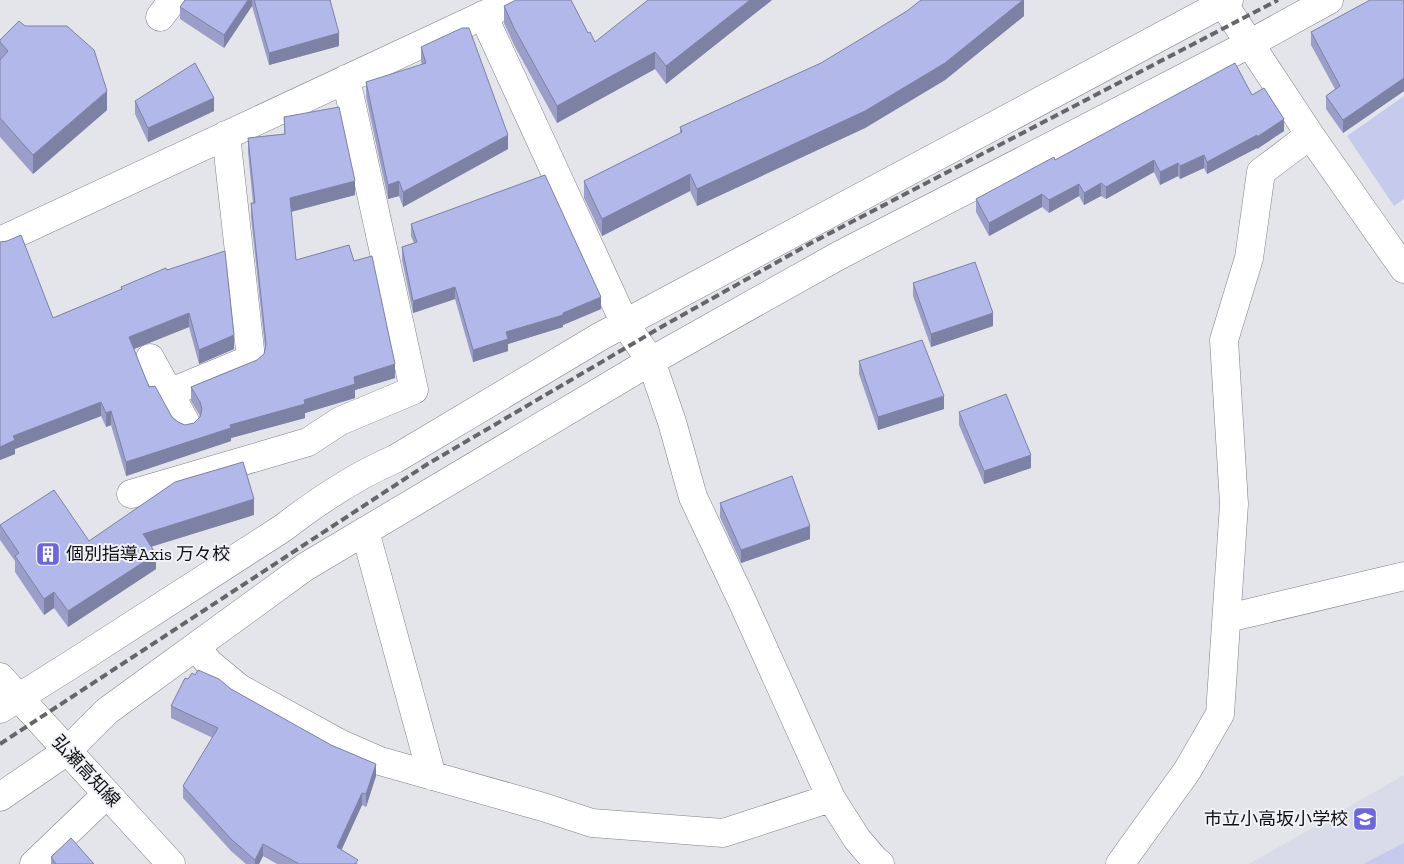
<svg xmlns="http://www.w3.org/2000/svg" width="1404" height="864" viewBox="0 0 1404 864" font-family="'Zilla Slab','Noto Sans JP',serif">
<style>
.built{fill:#d9dbe8}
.green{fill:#c6caed}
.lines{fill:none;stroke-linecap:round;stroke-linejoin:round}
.minor-casing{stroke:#7f8085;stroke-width:29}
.major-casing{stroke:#7f8085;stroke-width:29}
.minor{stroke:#fff;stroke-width:28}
.major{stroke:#fff;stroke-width:28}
.rail{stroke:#66666a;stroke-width:4;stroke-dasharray:8 4;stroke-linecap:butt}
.wall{fill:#9a9ec9}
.shaded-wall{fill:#7d81a4}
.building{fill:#b3b8ea;stroke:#7d81a4}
.labels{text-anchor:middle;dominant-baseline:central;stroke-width:4;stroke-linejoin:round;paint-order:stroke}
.poi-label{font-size:18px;fill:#0e0e10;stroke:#f1f2f8;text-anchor:start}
.street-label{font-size:18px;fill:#0e0e10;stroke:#f1f2f8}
</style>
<rect width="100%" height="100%" fill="#e4e5eb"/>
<path class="built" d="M1404,775V864H1249Z"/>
<path class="green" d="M1404,96V199L1394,206L1347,136Z
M1404,843V864H1363Z"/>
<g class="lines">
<defs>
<path id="minor" d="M1221,0L1310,135L1404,269
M483,15L625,324L651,361L672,422L693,497L743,603L831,798L857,839L875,860L880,864
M160,17L173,0
M0,241L516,0
M150,358L186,423
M169,393L251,359L226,135
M131,494L308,442L340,421L414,390L346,79
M365,531L432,776
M1228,618L1404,576
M196,647L209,663L239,688L339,743L380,761L543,807L592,823L723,833L831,798
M0,709L69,666L283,528C318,501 355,476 395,459L601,336L1229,0
M0,797L67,751L107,711L305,567L651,361L838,256L1251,43L1329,0
M34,864L107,794
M1120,864L1187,771L1220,714L1234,504L1224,340L1249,258L1261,172L1310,135"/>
<path id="major" d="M0,677L171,864"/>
</defs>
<use href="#minor" class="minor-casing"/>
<use href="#major" class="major-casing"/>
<use href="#minor" class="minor"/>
<use href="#major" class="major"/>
<path class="rail" d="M0,744L426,465L663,326L813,242L1278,0"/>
</g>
<path class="wall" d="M185,0H330L339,46L269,65L252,6L224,48L180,19V7Z
M772,0L666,84L655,69L557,123L514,45L504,23V6L588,33L595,42Z
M1024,0V16L945,80L865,128L697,206L690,191L602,236L584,198V181L680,133V127Z
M1404,3V91L1343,133L1326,109V96L1335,89L1311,45V32Z
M0,40L107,110L33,174L0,137Z
M421,47L508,149L403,207L399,196L388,199L366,97V82L422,65L421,62Z
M1252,95L1284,131L1257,149V148L1207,174L1204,168L1180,179L1178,176L1160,185L1154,172L1106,199L1101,196L1084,205L1079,196L1049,213L1042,207L989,236L976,212V199L1055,160Z
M135,101L214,111L148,142L135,114Z
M284,117L355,195L291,212L296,260L354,261L395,378L355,390V398L305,413V418L231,438V441L126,476L111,425L106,427L101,416L15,449V454L0,460V242L53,318L121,290V287L167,270L234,349L199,364L189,327L134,349L149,387L172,417L178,422L185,425L194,423L200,416L191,401V387L257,360L264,354L265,348L251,217V203H253L248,152V138L284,134Z
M411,224L601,309L563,325V327L508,344V351L473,362L455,299L413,313L402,260V247L414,243L411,236Z
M913,283L993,326L931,347L913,296Z
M859,361L944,409L878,430L859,374Z
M959,412L1031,468L984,484L959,425Z
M720,503L810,539L741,563L720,517Z
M254,515L151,547L156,569L68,627L54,608L44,615L15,572V561L0,540V525L89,541Z
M188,679L231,689L376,776L366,807L362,805L341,850L358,864H277L263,856L259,864H246L231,851L183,798V786L213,738L171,718V706Z
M51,857L94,864H51Z"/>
<path class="shaded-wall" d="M248,0H252V6L224,48V35Z
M750,0H772L666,84V66Z
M1023,0H1024V16L945,80L865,128L697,206V189Z
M339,33V46L269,65V53Z
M655,52V69L557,123V106Z
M1404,78V91L1343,133V120Z
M107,91V110L33,174V155Z
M214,98V111L148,142V128Z
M1284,119V131L1257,149V137Z
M508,135V149L403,207V192Z
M1257,135V148L1207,174V162Z
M1204,155V168L1180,179V166Z
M1154,160V172L1106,199V187Z
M1178,163V176L1160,185V172Z
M690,174V191L602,236V219Z
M355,181V195L290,212V198Z
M399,181V196L388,199V185Z
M1101,183V196L1084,205V193Z
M1079,184V196L1049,213V200Z
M1042,194V207L989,236V223Z
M455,287V299L413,313V301Z
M601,297V309L563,325V327L508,344V351L473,362V350L506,332L563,313Z
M189,313V327L129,351V337Z
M993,313V326L931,347V334Z
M234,335V349L199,364V350Z
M395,364V378L355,390V398L305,413V418L231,438V441L126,476V462L230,425L304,400L354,377Z
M944,396V409L878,430V417Z
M101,402V416L15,449V454L0,460V447L13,436Z
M111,411V425L106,427V413Z
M1031,455V468L984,484V471Z
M254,499V515L143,549V534Z
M810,526V539L741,563V550Z
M156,554V569L68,627V611Z
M54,592V608L44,615V599Z
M376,764V776L366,807V794Z
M362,793V805L337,860V847Z
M263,844V856L259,864H255V860Z"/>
<path class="building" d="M185,0H248L224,35L180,7Z
M254,0H330L339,33L269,53Z
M516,0H571L588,33L590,32L595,42L648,0H750L666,66L655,52L557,106L514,28L504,6Z
M921,0H1023L945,63L865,111L697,189L690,174L602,219L584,181L682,132L680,127L821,63L907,11Z
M1370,0H1403L1404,3V78L1343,120L1326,96L1340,86L1311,32Z
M19,21L25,26H67L94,50L107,91L33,155L0,118V60L8,51L0,42V40Z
M462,28H469L508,135L403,192L399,181L388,185L366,82L426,63L421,47Z
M195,63L214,98L148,128L135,101Z
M1235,63L1252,95L1264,88L1284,119L1257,137V135L1207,162L1204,155L1180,166L1178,163L1160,172L1154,160L1106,187L1101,183L1084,193L1079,184L1049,200L1042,194L989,223L976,199L1054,157L1055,160Z
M339,107L355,181L290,198L296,260L349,245L354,261L372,256L395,364L354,377L355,384L304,400L305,404L230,425L231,428L126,462L111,411L106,413L101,402L13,436L15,440L0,447V242L7,241L21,235L53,318L122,289L121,287L166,268L167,270L225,251L234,335L199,350L189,313L129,337L149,387L155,386L172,417L178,422L185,425L194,423L200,417L202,409L200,402L191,387L257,360L264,354L266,344L251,203H255L248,138L285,134L284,117Z
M545,175L601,297L563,313V315L506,332L508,339L473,350L455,287L413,301L402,247L417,242L411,224Z
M975,262L993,313L931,334L913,283Z
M922,340L944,396L878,417L859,361Z
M1006,394L1031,455L984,471L959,412Z
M243,462L254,499L143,534L156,554L68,611L54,592L44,599L15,556L19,553L0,525L54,490L89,541L175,482Z
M792,476L810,526L741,550L720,503Z
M198,670L219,679L231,689L331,745L376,764L366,794L362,793L337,847L358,860L355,864H299L263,844L255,860L231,839L183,786L218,728L171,706L185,678L188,679L192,673L195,675Z
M71,838L94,864H56L51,857Z"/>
<defs>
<symbol id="building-square" viewBox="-11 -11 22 22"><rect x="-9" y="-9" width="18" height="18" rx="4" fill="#6c67e1" stroke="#f1f2f8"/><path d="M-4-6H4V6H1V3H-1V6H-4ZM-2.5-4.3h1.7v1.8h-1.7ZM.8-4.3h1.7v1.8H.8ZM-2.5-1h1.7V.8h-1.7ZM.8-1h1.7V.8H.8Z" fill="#fff"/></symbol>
<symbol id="school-square" viewBox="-11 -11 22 22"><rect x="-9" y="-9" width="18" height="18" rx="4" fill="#6c67e1" stroke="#f1f2f8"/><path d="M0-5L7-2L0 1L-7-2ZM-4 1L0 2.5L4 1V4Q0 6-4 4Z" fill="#fff"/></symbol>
</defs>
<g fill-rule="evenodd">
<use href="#building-square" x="34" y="540" width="28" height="28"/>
<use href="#school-square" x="1351" y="805" width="28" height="28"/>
</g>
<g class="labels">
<g class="poi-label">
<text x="66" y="554">個別指導Axis 万々校</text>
<text x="1348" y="819" text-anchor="end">市立小高坂小学校</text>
</g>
<g class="street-label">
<text transform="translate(86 771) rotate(47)">弘瀬高知線</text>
</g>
</g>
</svg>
